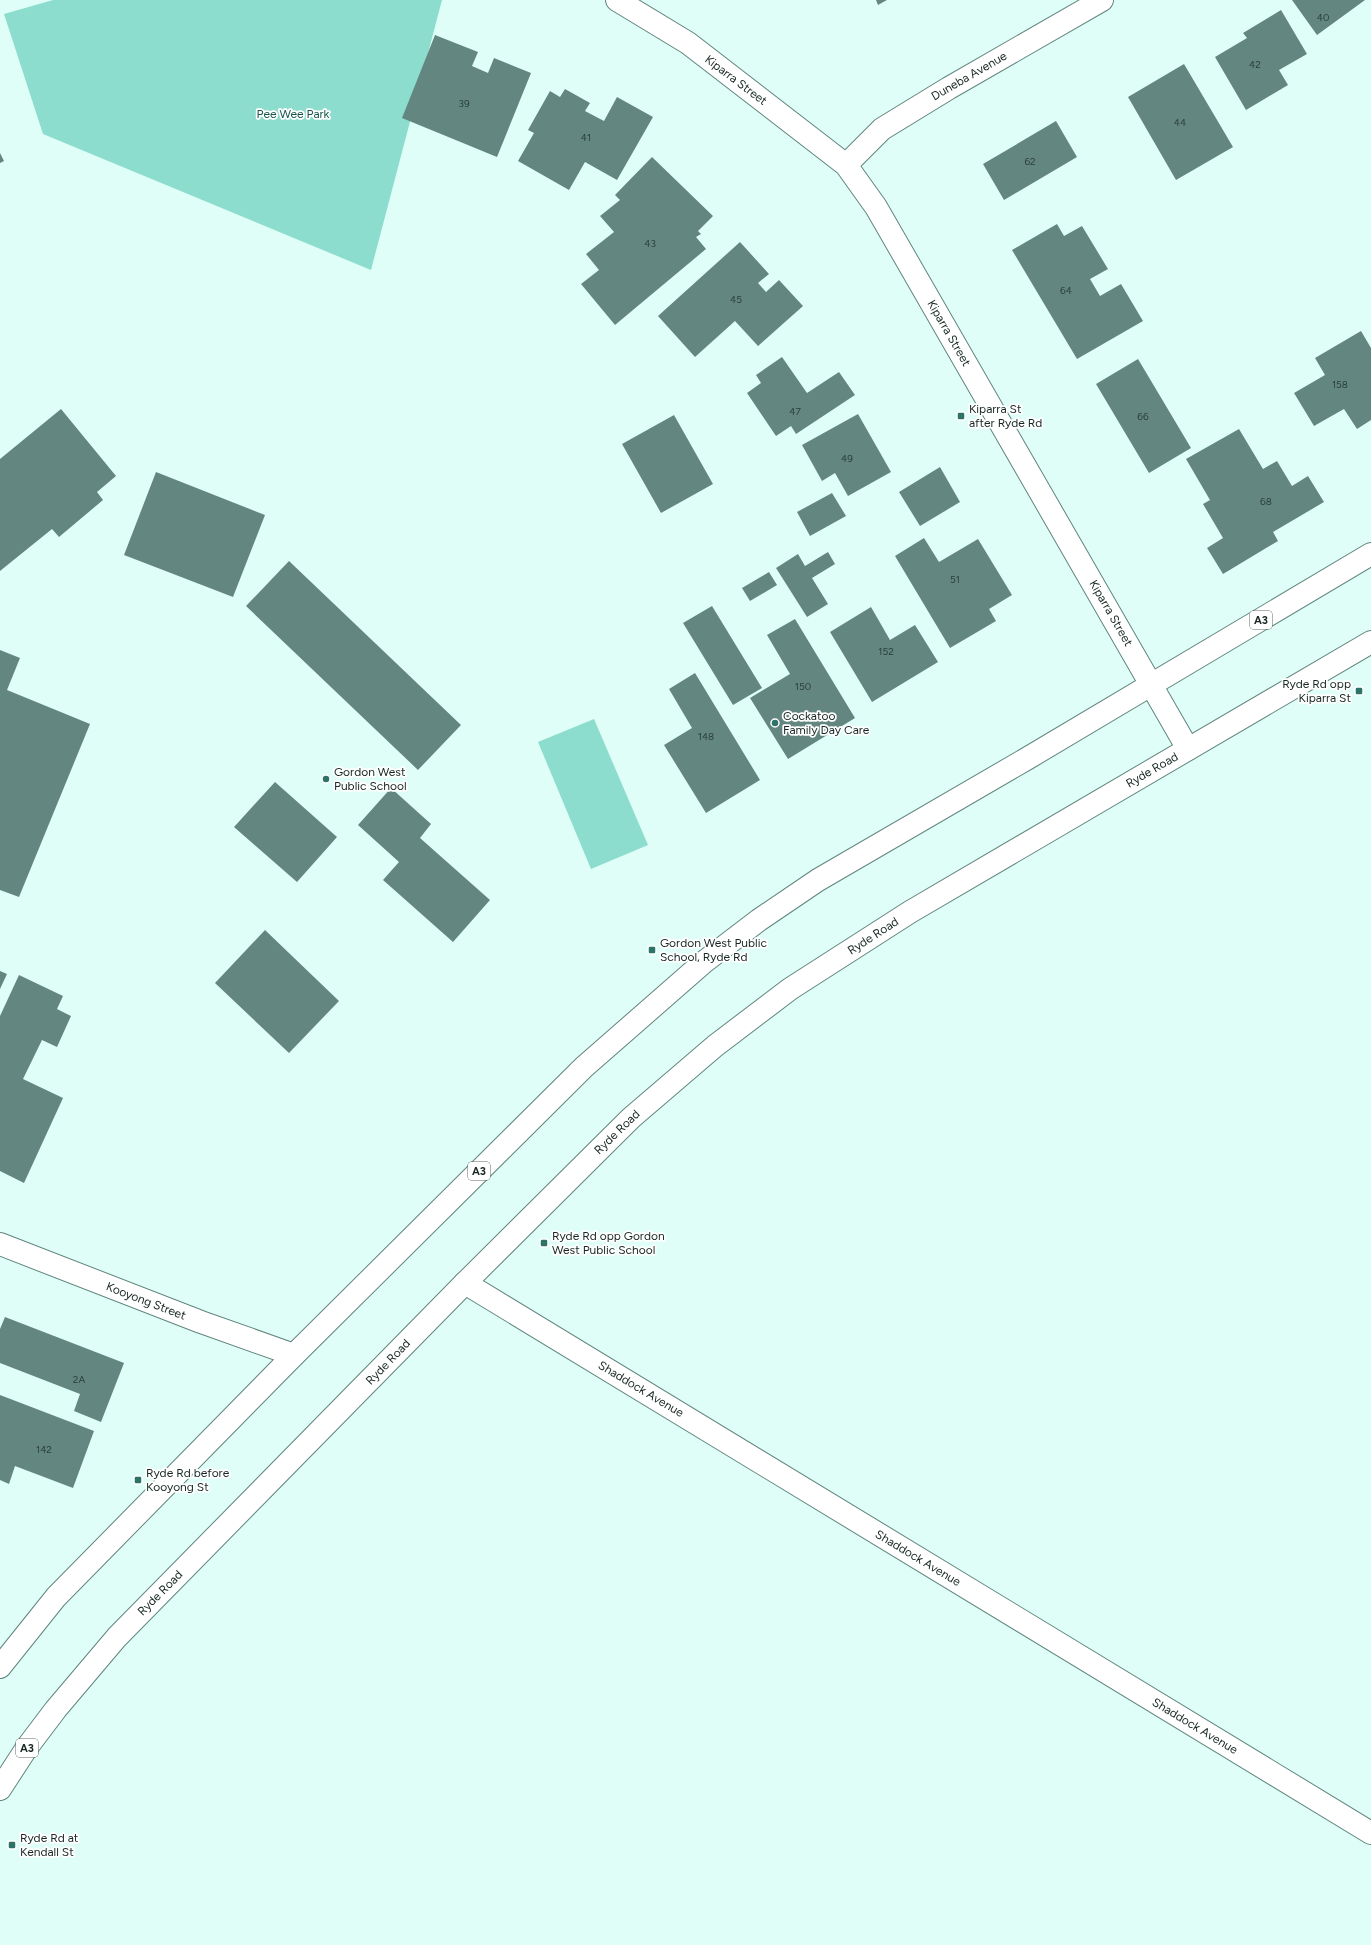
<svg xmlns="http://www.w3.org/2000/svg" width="1371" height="1945" viewBox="0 0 1371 1945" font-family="Figtree,sans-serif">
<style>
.green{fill:#8cddcd}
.building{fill:#638780}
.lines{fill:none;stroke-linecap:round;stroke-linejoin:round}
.street-casing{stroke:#61857e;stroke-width:24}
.highway-casing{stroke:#61857e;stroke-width:24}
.street{stroke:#fff;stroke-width:22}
.highway{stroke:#fff;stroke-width:22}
.poi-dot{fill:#2e7368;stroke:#fff;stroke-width:1.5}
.labels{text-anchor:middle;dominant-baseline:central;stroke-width:3.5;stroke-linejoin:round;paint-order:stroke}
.number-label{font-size:10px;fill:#2b3f3a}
.shield{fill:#fff;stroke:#5d6865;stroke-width:1}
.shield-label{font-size:11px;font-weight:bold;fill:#182723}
.street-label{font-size:12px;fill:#182723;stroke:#fff}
.park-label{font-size:12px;fill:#18554b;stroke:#fff}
.poi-label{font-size:12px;fill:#182723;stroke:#fff;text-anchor:start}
</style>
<rect width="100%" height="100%" fill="#dffef7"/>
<path class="green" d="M53,0H442L371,270L43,134L4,14Z
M594,719L648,845L591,869L538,742Z"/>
<path class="building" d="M876,0H887L878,5Z
M1292,0H1365L1317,35Z
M1281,10L1307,54L1279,70L1288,85L1246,110L1215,57L1247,38L1243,33Z
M435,35L478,52L472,66L488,73L494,58L531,73L497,157L402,118Z
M1184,64L1233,147L1176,180L1128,97Z
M565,89L590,103L585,111L604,121L617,97L653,117L617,180L585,162L569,190L518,161L534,133L528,130L550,91L560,97Z
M1056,121L1077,157L1004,200L983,164Z
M0,153L4,161L0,163Z
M652,157L713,216L698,231L701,234L696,237L706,249L615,325L581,284L599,270L586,254L614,232L600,216L620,200L615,195Z
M1057,224L1064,236L1082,226L1108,269L1090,279L1100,296L1121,284L1143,321L1077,359L1012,250Z
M740,242L769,274L758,283L766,292L779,280L803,306L758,346L735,321L695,357L658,316Z
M1361,331L1371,348V420L1357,429L1344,409L1314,426L1294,393L1325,375L1315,358Z
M782,357L807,393L839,372L855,395L796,434L791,426L776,436L747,393L761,383L756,375Z
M1138,359L1191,448L1149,473L1096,384Z
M61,409L116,476L97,492L103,500L59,537L52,529L0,571V459Z
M858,414L891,472L848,496L835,473L822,481L802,445Z
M674,415L713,484L661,513L622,444Z
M1239,429L1263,469L1277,461L1292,486L1308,476L1324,502L1273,532L1278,541L1223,574L1207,548L1223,538L1203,504L1210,500L1186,459Z
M940,467L960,502L920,526L899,492Z
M156,472L265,515L233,597L124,555Z
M832,493L846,516L810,536L797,512Z
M924,538L939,562L978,539L1012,595L989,609L996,621L950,648L895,556Z
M828,552L835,564L812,578L828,604L807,617L776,568L798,554L805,566Z
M289,561L461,725L418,770L246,606Z
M769,572L777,585L750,601L742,588Z
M712,606L762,688L733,705L683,623Z
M871,607L890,640L915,625L938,662L872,702L830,632Z
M795,619L855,718L788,759L750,698L790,674L767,635Z
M0,650L20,658L7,690L90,724L19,897L0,890Z
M695,673L760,780L706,813L664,745L692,728L669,689Z
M275,782L337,837L297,882L234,827Z
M391,788L431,824L420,838L490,900L453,942L383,880L399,862L358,825Z
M265,930L339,1001L289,1053L215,983Z
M0,971L7,974L0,989Z
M19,975L63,996L57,1009L71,1016L57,1047L42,1040L23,1079L63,1098L24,1183L0,1171V1016Z
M5,1317L124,1363L101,1422L74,1411L80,1394L0,1363V1329Z
M0,1395L94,1431L73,1488L15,1466L9,1484L0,1480Z"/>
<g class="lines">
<defs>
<path id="street" d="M617,0L688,43L846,165L876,207L1188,749
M846,165L882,129L949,88L1102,0
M0,1244L201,1322L294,1355
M465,1283L1371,1833"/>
<path id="highway" d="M0,1667L56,1597L294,1355L584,1067L704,962L759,920L818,880L1028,758L1371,554
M0,1789L28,1746L56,1709L117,1637L465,1283L631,1118L715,1046L790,989L910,912L1371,642"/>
</defs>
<use href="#street" class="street-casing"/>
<use href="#highway" class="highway-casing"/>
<use href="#street" class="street"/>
<use href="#highway" class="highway"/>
</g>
<g class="poi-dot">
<rect x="957" y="412" width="8" height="8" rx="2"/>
<rect x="1355" y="687" width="8" height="8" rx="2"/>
<circle cx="775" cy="723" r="4"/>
<circle cx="326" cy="779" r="4"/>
<rect x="648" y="946" width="8" height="8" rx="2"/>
<rect x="540" y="1239" width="8" height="8" rx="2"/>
<rect x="134" y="1476" width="8" height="8" rx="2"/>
<rect x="8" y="1841" width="8" height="8" rx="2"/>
</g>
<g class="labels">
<g class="number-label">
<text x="1323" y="17">40</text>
<text x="1255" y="64">42</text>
<text x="464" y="103">39</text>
<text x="1180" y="122">44</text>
<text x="586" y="137">41</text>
<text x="1030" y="161">62</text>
<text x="650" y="243">43</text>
<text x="1066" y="290">64</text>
<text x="736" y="299">45</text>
<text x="1340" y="384">158</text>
<text x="795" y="411">47</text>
<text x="1143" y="416">66</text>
<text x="847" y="458">49</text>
<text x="1266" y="501">68</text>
<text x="955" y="579">51</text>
<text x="886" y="651">152</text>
<text x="803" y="686">150</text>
<text x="706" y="736">148</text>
<text x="79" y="1379">2A</text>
<text x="44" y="1449">142</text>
</g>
<g class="shield">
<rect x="1250" y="611" width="22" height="18" rx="3"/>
<rect x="468" y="1162" width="22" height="18" rx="3"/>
<rect x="16" y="1739" width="22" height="18" rx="3"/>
</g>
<g class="shield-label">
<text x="1261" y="620">A3</text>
<text x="479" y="1171">A3</text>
<text x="27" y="1748">A3</text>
</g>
<g class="street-label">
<text transform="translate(969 76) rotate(-30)">Duneba Avenue</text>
<text transform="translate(736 80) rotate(37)">Kiparra Street</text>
<text transform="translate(949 333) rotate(60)">Kiparra Street</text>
<text transform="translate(1111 613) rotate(60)">Kiparra Street</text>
<text transform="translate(1152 770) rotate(-30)">Ryde Road</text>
<text transform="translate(873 936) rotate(-33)">Ryde Road</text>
<text transform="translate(617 1132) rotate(-44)">Ryde Road</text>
<text transform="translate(146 1301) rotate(21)">Kooyong Street</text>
<text transform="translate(388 1362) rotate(-46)">Ryde Road</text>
<text transform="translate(641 1389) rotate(31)">Shaddock Avenue</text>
<text transform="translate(918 1558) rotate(31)">Shaddock Avenue</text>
<text transform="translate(160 1593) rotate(-45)">Ryde Road</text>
<text transform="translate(1195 1726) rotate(31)">Shaddock Avenue</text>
</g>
<g class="park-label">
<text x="293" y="114">Pee Wee Park</text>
</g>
<g class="poi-label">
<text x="969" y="409">Kiparra St<tspan x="969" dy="14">after Ryde Rd</tspan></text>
<text x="1351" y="684" text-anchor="end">Ryde Rd opp<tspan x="1351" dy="14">Kiparra St</tspan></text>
<text x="783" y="716">Cockatoo<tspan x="783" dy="14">Family Day Care</tspan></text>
<text x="334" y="772">Gordon West<tspan x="334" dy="14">Public School</tspan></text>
<text x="660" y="943">Gordon West Public<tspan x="660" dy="14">School, Ryde Rd</tspan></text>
<text x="552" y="1236">Ryde Rd opp Gordon<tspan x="552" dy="14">West Public School</tspan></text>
<text x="146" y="1473">Ryde Rd before<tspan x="146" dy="14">Kooyong St</tspan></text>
<text x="20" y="1838">Ryde Rd at<tspan x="20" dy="14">Kendall St</tspan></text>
</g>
</g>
</svg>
